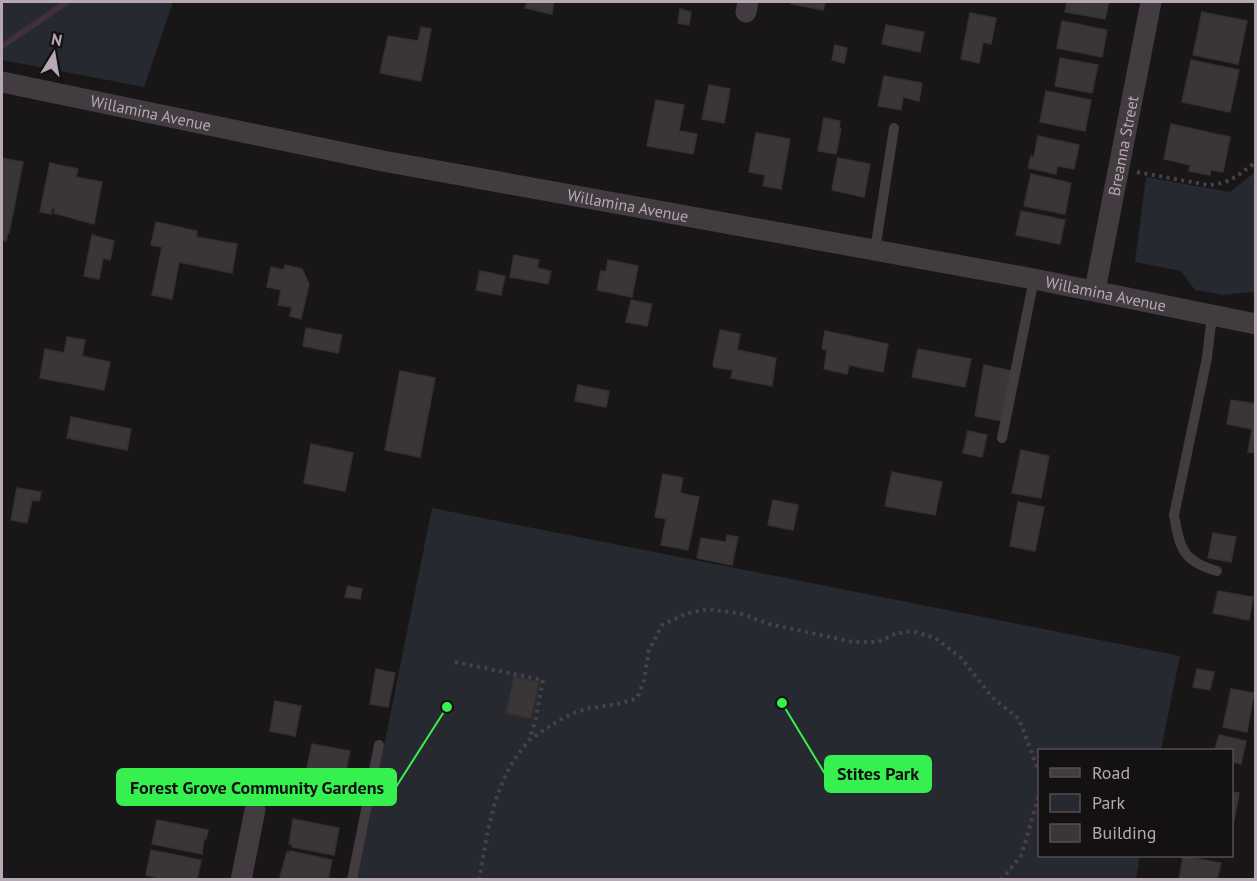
<svg xmlns="http://www.w3.org/2000/svg" width="1257" height="881" viewBox="0 0 1257 881" font-family="'PT Sans',sans-serif">
<style>
.green{fill:#262930}
.lines{fill:none;stroke-linecap:round;stroke-linejoin:round}
.stream{stroke:#3f2f40;stroke-width:6}
.building{fill:#3a3638;stroke:#343032;stroke-width:1.5}
.path{stroke:#494147;stroke-width:4;stroke-dasharray:3 4.5;stroke-linecap:butt}
.service{stroke:#423c40;stroke-width:10}
.minor{stroke:#423c40;stroke-width:21}
.labels{text-anchor:middle;dominant-baseline:central;stroke-width:6;stroke-linejoin:round;paint-order:stroke}
.street-label{font-size:16px;fill:#b8a8b5;stroke:#131112}
.leader{fill:none;stroke:#36f050;stroke-width:2}
.callout-dot{fill:#36f050;stroke:#131112;stroke-width:2}
.callout{fill:#36f050;stroke:#36f050;stroke-width:2}
.callout-label{font-size:18px;text-anchor:middle;font-weight:bold;fill:#111}
</style>
<rect width="100%" height="100%" fill="#181617"/>
<path class="green" d="M2,2H173L144,87L2,60Z
M1255,172V293L1249,292L1223,295L1195,290L1181,271L1135,262L1146,177L1230,192Z
M432,508L1180,656L1161,750H1040V856H1140L1136,879L357,880Z"/>
<g class="lines">
<path class="stream" d="M2,46L67,2"/>
</g>
<path class="building" d="M527,2H554L552,14L525,8Z
M791,2H825L823,10L791,4Z
M1067,2H1109L1105,19L1065,12Z
M680,9L691,12L689,25L678,23Z
M1202,12L1247,21L1238,64L1193,55Z
M970,13L996,18L991,44L983,42L979,63L961,59Z
M1062,21L1107,30L1102,57L1057,48Z
M886,25L924,32L920,52L882,44Z
M421,27L431,29L421,81L380,73L388,36L418,41Z
M835,45L847,48L844,63L832,60Z
M1060,58L1098,65L1092,93L1055,86Z
M1191,60L1239,70L1230,112L1182,102Z
M884,76L922,83L919,101L903,97L901,110L878,106Z
M709,85L730,89L724,123L702,119Z
M1046,91L1091,100L1085,131L1040,122Z
M656,100L684,105L679,131L697,134L693,154L647,146Z
M824,118L840,121L839,128L841,129L836,154L818,151Z
M1171,124L1230,137L1223,172L1211,170L1210,175L1189,171L1190,165L1164,159Z
M756,133L790,139L781,189L763,186L765,175L749,172Z
M1038,136L1079,145L1074,169L1057,166L1056,174L1028,168L1031,156L1034,157Z
M2,158L23,162L9,233H8L6,241L2,240Z
M838,158L870,164L864,197L832,190Z
M50,163L78,169L76,177L102,182L94,224L54,213L55,208H52L51,214L40,212Z
M1031,174L1071,183L1065,214L1024,206Z
M1021,211L1065,220L1060,244L1016,235Z
M156,222L197,231L196,237L237,244L232,273L179,262L172,299L152,295L162,247L151,245Z
M92,235L114,241L110,260L103,258L99,279L84,276Z
M514,255L539,260L537,268L551,271L548,284L510,277Z
M608,260L638,266L632,297L597,290L601,271L606,272Z
M285,265L302,269L309,284L301,319L290,316L292,307L278,305L281,290L267,287L271,267L284,270Z
M480,271L505,276L501,295L476,290Z
M631,300L652,304L647,326L626,322Z
M306,328L342,335L338,353L303,346Z
M720,330L740,334L737,350L776,358L772,386L731,378L733,370L714,367L713,365Z
M825,331L888,344L883,372L849,365L847,374L824,369L827,350L822,349Z
M67,337L85,340L82,356L110,362L104,390L40,378L45,349L64,353Z
M918,349L971,359L965,387L912,377Z
M984,365L1012,371L1002,421L975,416Z
M400,371L435,378L420,457L385,450Z
M578,385L609,391L606,407L575,401Z
M1231,400L1256,404V453L1248,452L1252,429L1227,424Z
M71,417L131,429L127,450L67,438Z
M968,431L987,435L982,457L963,453Z
M311,444L353,453L345,491L304,483Z
M1021,450L1049,456L1041,498L1012,493Z
M892,472L942,482L935,515L885,506Z
M663,474L683,478L680,493L699,497L688,550L661,545L666,519L655,517Z
M17,488L41,492L39,501L32,500L27,523L11,520Z
M773,500L798,505L793,530L768,525Z
M1018,502L1044,507L1035,551L1010,546Z
M1213,533L1236,537L1231,562L1208,558Z
M727,535L738,537L732,565L697,558L701,538L726,542Z
M348,586L362,589L360,599L345,597Z
M1218,591L1253,597L1249,620L1213,613Z
M376,669L395,673L388,707L370,704Z
M1197,669L1214,672L1210,690L1193,687Z
M514,677L539,682L531,718L506,713Z
M1231,689L1254,693L1247,732L1223,727Z
M275,701L301,706L295,736L270,731Z
M1219,735L1246,741L1241,764L1232,762V750H1215Z
M312,744L350,751L345,775L307,768Z
M1232,792L1239,793L1234,821H1232Z
M293,819L339,828L334,855L292,847V845L289,844Z
M157,820L208,830L206,839L204,838L202,854L152,844Z
M151,850L201,860L197,880H166L146,875Z
M290,851L332,860L328,880H290L280,877L287,852L290,853Z
M1183,856L1221,863L1217,880H1179Z"/>
<g class="lines">
<path class="path" d="M1137,172L1208,185C1230,184 1238,175 1256,162
M455,662L543,680L535,722L529,740
M479,880C488,832 493,780 528,742C534,736 543,731 550,726C560,720 571,713 583,710C592,707 601,707 610,705C619,704 628,701 637,698L644,681L649,650L662,625L685,614L708,609L742,614L769,624L853,642H878L895,634L912,631L935,638L960,657L993,698L1019,719L1040,775
M1001,880L1021,856L1036,806L1040,789"/>
<path class="service" d="M875,250L894,128
M1212,315L1207,358L1174,515C1180,548 1182,561 1217,571
M1002,438L1034,279
M352,880L379,745"/>
<g class="minor">
<path d="M746,12L748,2"/>
<path id="s1" d="M2,82L383,161L1034,279L1256,324"/>
<path id="s2" d="M1095,290L1151,2"/>
<path d="M241,880L255,810"/>
</g>
</g>
<g class="labels">
<g class="street-label">
<text stroke="none"><textPath href="#s1" startOffset="152">Willamina Avenue</textPath></text>
<text stroke="none"><textPath href="#s2" startOffset="147">Breanna Street</textPath></text>
<text stroke="none"><textPath href="#s1" startOffset="638">Willamina Avenue</textPath></text>
<text stroke="none"><textPath href="#s1" startOffset="1124">Willamina Avenue</textPath></text>
</g>
</g>
<path class="leader" d="M782 703L825 774M447 707L396 787"/>
<g class="callout-dot">
<circle cx="782" cy="703" r="6"/>
<circle cx="447" cy="707" r="6"/>
</g>
<g class="callout">
<rect x="825" y="756" width="106" height="36" rx="6"/>
<rect x="117" y="769" width="279" height="36" rx="6"/>
</g>
<g class="callout-label">
<text x="878" y="780">Stites Park</text>
<text x="257" y="794">Forest Grove Community Gardens</text>
</g>
<rect width="1257" height="881" fill="none" stroke="#b8a8b5" stroke-width="6"/>
<rect x="1038" y="749" width="195" height="108" fill="#131112" stroke="#554d53" stroke-width="1.5"/>
<rect x="1050" y="768" width="30" height="9" fill="#423c40" stroke="#554d53" stroke-width="1.5"/>
<text x="1092" y="779" font-size="18" fill="#b8a8b5">Road</text>
<rect x="1050" y="794" width="30" height="18" fill="#262930" stroke="#554d53" stroke-width="1.5"/>
<text x="1092" y="809" font-size="18" fill="#b8a8b5">Park</text>
<rect x="1050" y="824" width="30" height="18" fill="#3a3638" stroke="#554d53" stroke-width="1.5"/>
<text x="1092" y="839" font-size="18" fill="#b8a8b5">Building</text>
<g transform="translate(54 54) rotate(11)" stroke="#131112" stroke-width="4.5" paint-order="stroke">
<path d="M0-4.5L10 22L0 15L-10 22Z" fill="#b8a8b5"/>
<text y="-9" font-size="16" font-weight="bold" text-anchor="middle" fill="#b8a8b5">N</text>
</g>
</svg>
